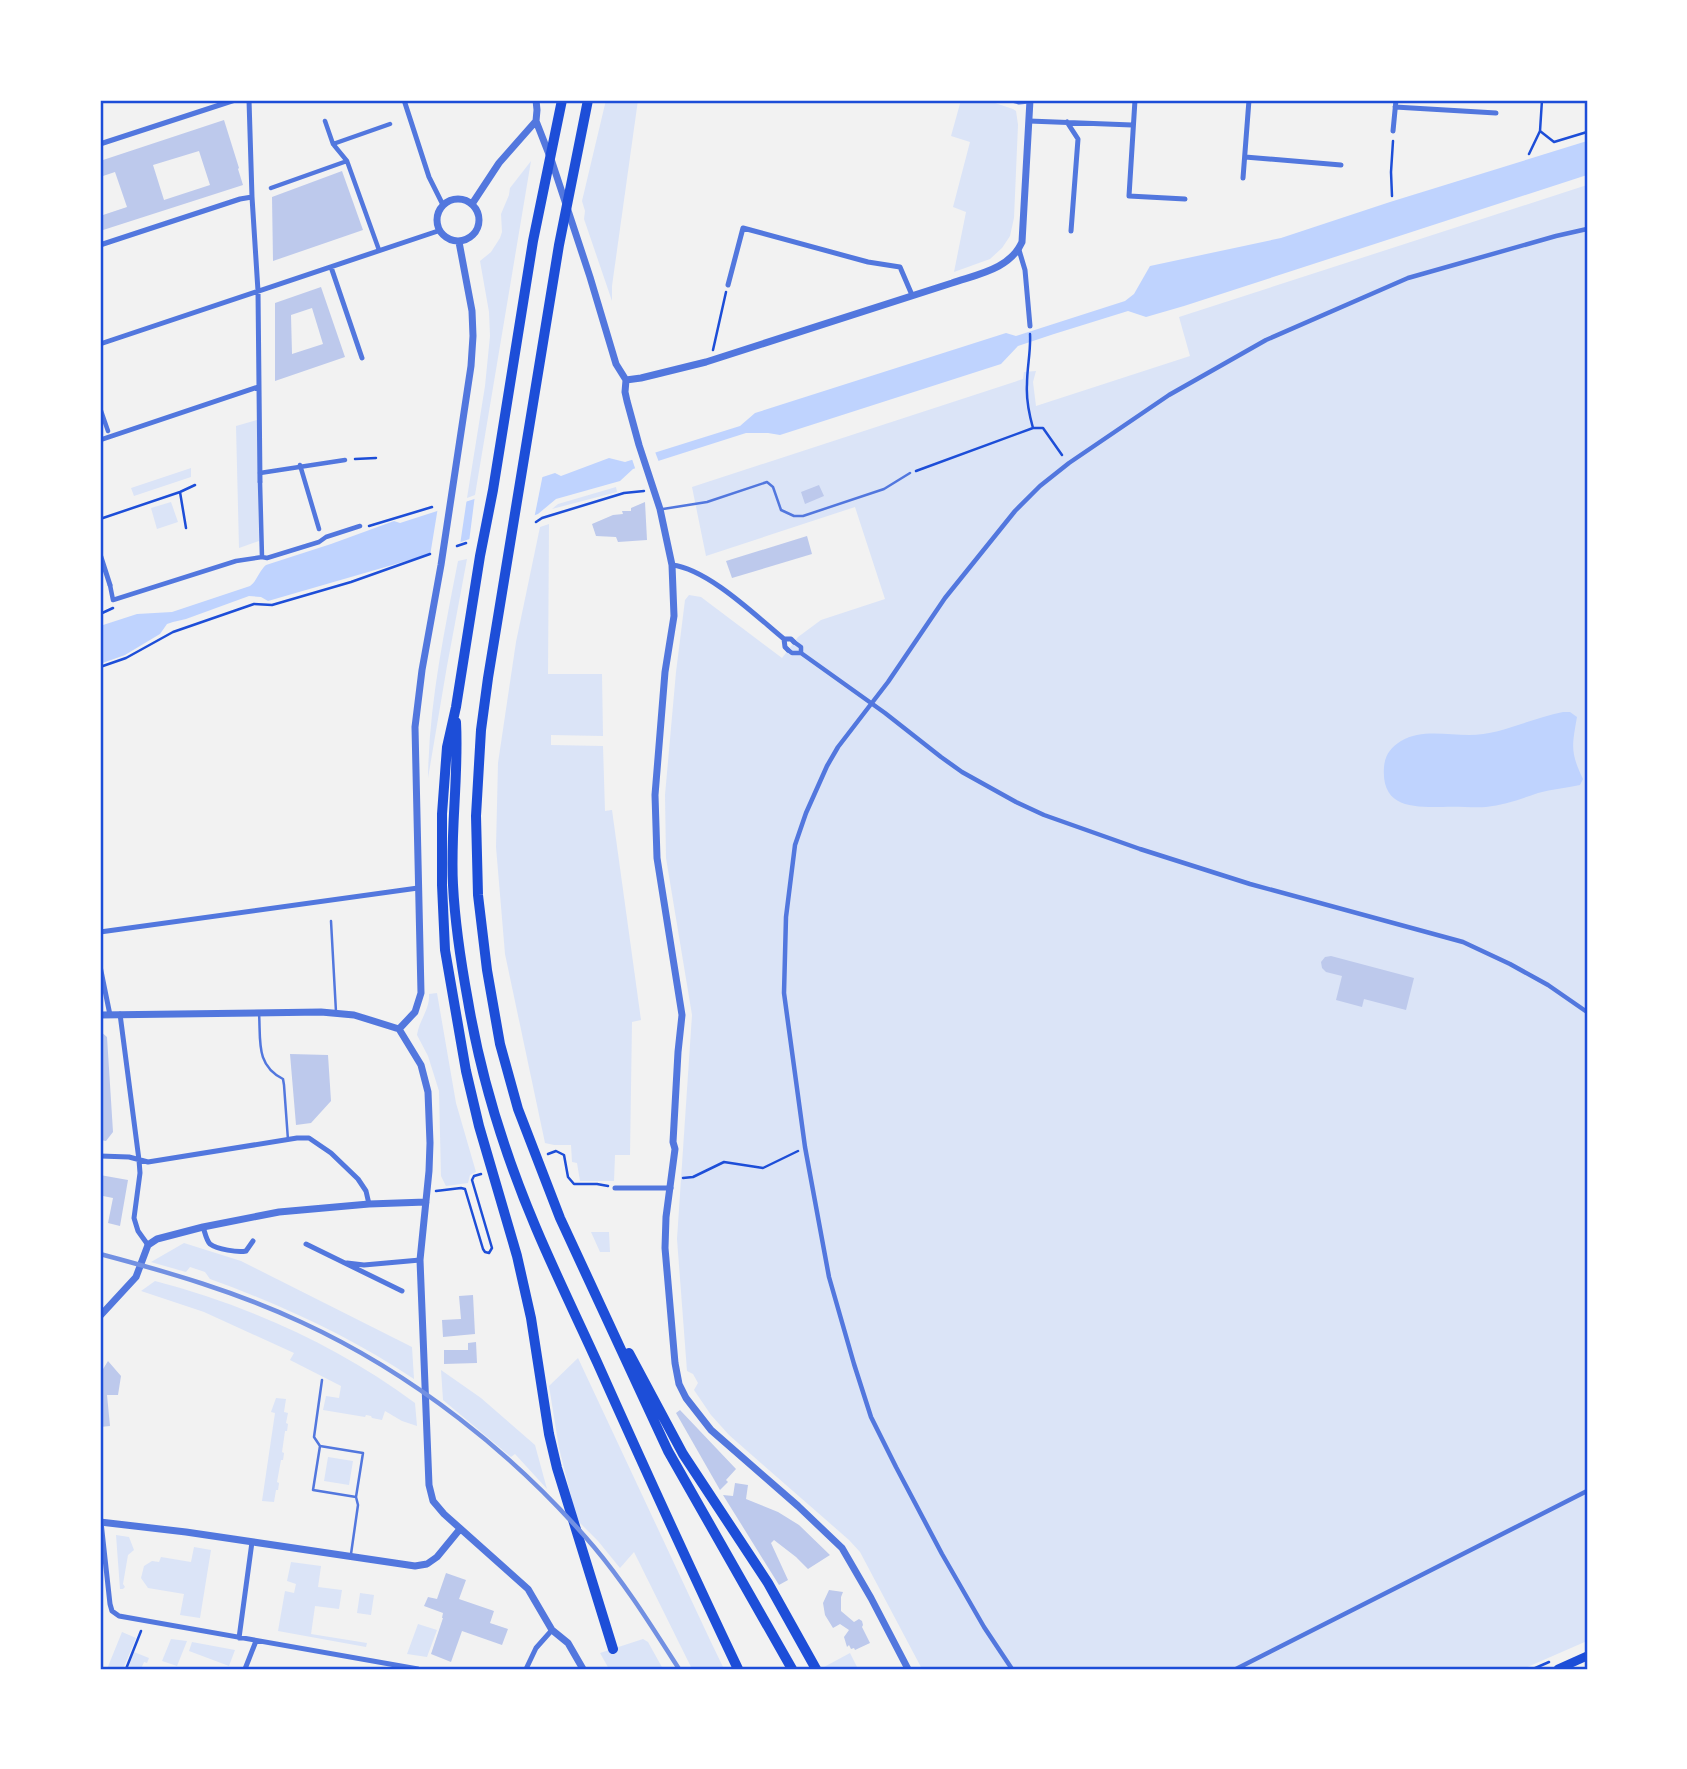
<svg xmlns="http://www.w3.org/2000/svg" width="1687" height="1769" viewBox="0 0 1687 1769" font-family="'Sofia Sans Condensed',sans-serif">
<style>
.green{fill:#dbe4f7}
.water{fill:#bfd3fe}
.pier{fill:#f2f2f2}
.building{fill:#bdc9ec;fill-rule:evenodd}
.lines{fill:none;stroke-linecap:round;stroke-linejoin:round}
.path{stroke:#1d4ed8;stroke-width:2.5}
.service{stroke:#5277de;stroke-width:2.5}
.pedestrian{stroke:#5277de;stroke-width:4.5}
.minor{stroke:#5277de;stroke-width:5}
.tertiary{stroke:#5277de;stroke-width:7}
.primary{stroke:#1d4ed8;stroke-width:9}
.trunk{stroke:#1d4ed8;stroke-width:10}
.rail{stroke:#7290e2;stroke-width:4.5}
.neatline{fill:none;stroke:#1d4ed8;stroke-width:2.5}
</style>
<rect width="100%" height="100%" fill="#f2f2f2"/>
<path class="green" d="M606,100H638L612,286V301L584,219L585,211L582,201Z
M961,100H986L1013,109L1016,111L1018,125L1014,218L1010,236L1002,248L990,259L954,272L966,212L953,207L970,142L951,136Z
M531,161L475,495L467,498L485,386L490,336L489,312L480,261L491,252L500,238L502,232L501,214L509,195L510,188Z
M1587,185V1641L1523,1669H922L860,1552L849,1540L729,1435L711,1415L694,1390L698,1383L693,1374L687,1371L677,1239L692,1015L666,858L665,795L676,672L685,600L689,595L701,597L782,658L798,637L821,620L885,599L855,507L706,556L692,487L1023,379L1024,372L1036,371L1033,382L1036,406L1190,356L1179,317Z
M257,420L259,541L239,548L236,426Z
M191,468V477L134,496L131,488Z
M616,487L617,492L552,509L558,504Z
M171,502L178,522L157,529L151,508Z
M549,524L548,674H602L603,736L551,735V745L603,746L605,811L612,810L641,1020L632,1022L630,1155H615L614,1181H580L577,1163L572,1162L571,1145H554L545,1143L505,954L496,847L498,763L516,642L540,527Z
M467,559L447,666L428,778C429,704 444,633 458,561Z
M437,993L456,1103L476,1172L470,1175L468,1183L446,1186L441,1176L439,1091L428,1056L417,1035C419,1020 430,1010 429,994Z
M591,1232H609L610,1252H600Z
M184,1243L241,1261L412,1347L414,1379C351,1337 282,1305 210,1279L205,1272L190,1267L186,1272L151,1262Z
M155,1281C247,1305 339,1346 415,1403L417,1426L402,1421L385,1411L382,1420L372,1418L371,1416L366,1415L365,1417L323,1410L326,1396L339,1398L341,1386L290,1360L294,1353L204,1312L141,1291Z
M578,1358L710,1640L724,1669H692L634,1552L620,1568L598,1541L577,1520L559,1448L549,1386Z
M441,1370L481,1398L535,1445L547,1489L515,1454L511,1457L443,1400Z
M276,1398L286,1399L284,1412L288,1413L286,1423L288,1424L287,1431H285L282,1452L284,1453L283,1460H281L277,1482L279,1483L278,1490H276L274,1502L262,1501L275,1413L271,1412Z
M328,1457L353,1461L349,1485L324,1481Z
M116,1535L129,1537L134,1550L128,1555L123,1584L125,1587L123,1589H120Z
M194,1547L211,1550L200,1618L180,1615L184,1594L148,1588L141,1578L144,1566L152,1561L159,1562L161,1557L191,1562Z
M291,1562L321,1566L318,1587L342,1590L339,1609L315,1606L311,1634L367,1643L366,1647L278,1631L285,1591L294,1593L296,1584L287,1581Z
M360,1593L374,1595L371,1615L357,1613Z
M418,1624L437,1630L427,1657L407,1654Z
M122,1632L136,1638L123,1669H107Z
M171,1639L187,1641L177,1666L162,1661Z
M643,1639L648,1642L663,1669H609L600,1653Z
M192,1642L235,1650L229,1666L189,1651Z
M134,1652L149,1658L147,1663L144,1662L141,1669L128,1667Z
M850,1653L858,1669H825L824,1667Z"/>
<path class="water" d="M1587,141V175L1184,306L1146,317L1128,311L1054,334L1018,346L1001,364L780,435L768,433H746L633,469L620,481L556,499L538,514L420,557L268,601L261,597L249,596L186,619L173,622L167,624L160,634L125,655L100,664V626L137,614L172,612L250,586C257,581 259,571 266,565L331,544L394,521L400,523L555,473L561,476L609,458L625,462L740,426L755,413L1006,333L1016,336L1125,301L1134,294L1150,266L1281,238L1390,202Z
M1563,712H1570L1577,717C1572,746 1570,752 1583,779L1580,785C1566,788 1552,789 1538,793C1521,799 1504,805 1486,807C1472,808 1458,806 1443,807C1413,807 1381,808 1384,767C1385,755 1391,747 1401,741C1421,729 1447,735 1469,735C1501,735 1531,718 1563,712Z"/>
<path class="pier" d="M654,449L660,465L636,471L631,456Z
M543,474L534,519L469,542L475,495Z
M467,498L460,545L430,556L438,507Z"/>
<path class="building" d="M224,120L239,168L238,169L243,185L100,231V216L127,207L115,172L100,177V161ZM199,151L210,185L164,200L153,165Z
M342,171L363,230L273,261L272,197Z
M321,287L345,357L275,381V303ZM312,308L323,344L292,354L291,315Z
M819,485L824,496L805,504L801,492Z
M645,502L647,540L618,542L616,537L596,536L592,524L613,515L623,514L622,511H631V508Z
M807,536L812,554L732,578L726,561Z
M1331,956L1414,978L1406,1010L1364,999L1362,1007L1336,1000L1342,976L1326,972L1322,968L1321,962L1325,957Z
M100,1031L107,1037L113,1132L106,1141L100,1140Z
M290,1054L328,1055L331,1101L311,1123L296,1125Z
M100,1175L128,1180L120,1226L108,1223L113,1198L103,1196L100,1207Z
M473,1295L475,1334L443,1337L442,1320L461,1319L459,1296Z
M476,1342L477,1363L444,1364V1350H468V1343Z
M108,1361L121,1376L118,1395H107L110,1426L100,1427V1374Z
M680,1410L736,1469L726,1480L728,1482L720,1490L676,1413Z
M735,1483L748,1485L746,1499L778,1512L799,1525L830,1555L808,1569L796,1557L774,1540L771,1543L788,1580L779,1585L723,1495L733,1496Z
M446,1573L466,1580L459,1599L494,1611L490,1623L508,1629L502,1645L462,1631L451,1662L431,1654L443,1618H442L443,1613L424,1606L428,1597L437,1599Z
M829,1590L843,1592L841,1597V1611L854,1622L859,1619L862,1621L863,1625L862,1627L870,1643L855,1650L854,1648L851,1649L849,1645L847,1647L844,1637L849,1630L840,1624L833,1628L825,1615L823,1603Z"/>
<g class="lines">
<path class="path" d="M1542,100L1540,131L1554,142L1587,132
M1529,154L1540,131
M1392,196L1391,172L1393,141
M1030,334C1031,351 1027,367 1027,384C1026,399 1029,414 1033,428
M713,350L726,292
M355,459L376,458
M916,471L1033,428H1043L1062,455
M180,492L186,528
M100,519L180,492L195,485
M536,522L542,518L624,493L644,491
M369,526L432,507
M457,546L466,543
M100,614L113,608
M100,667L126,658L173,632L254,604L272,605L351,582L430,554
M548,1154L556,1151L564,1155L568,1177L574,1184H597L608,1186
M683,1178L693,1177L724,1162L763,1168L798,1151
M436,1191L461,1188L465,1189L483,1249L485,1252L489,1253L492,1248L472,1180L474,1176L481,1174
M100,1467V1482
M126,1669L141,1631
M1533,1669L1549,1662"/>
<path class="service" d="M663,509L707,502L767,482L773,487L781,510L794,516H803L884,489L910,473
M331,921L336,1012
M259,1013C261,1040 255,1065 283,1079L284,1085L288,1140
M322,1380L314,1437L320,1446L313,1490L356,1497
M320,1446L363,1453L356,1497L358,1505L351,1554"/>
<path class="pedestrian" d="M325,121L333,144L347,161L379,250
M333,144L390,124
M271,188L347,161
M100,408L108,431
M300,465L319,529
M260,473L345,460
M260,482L262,557
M110,585L113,600L236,561L262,557L267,558L319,542L326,537L360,526
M794,642L801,647V653
M788,650L792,653H801L885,713L941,757L962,772L1016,802L1044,815L1140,849L1250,884L1463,942L1510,964L1548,985L1587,1012
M1012,1669L984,1627L942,1554L896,1467L871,1417L854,1364L829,1277L805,1147L784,993L786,917L795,845L806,813L827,766L838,747L888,682L945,598L1015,511L1040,486L1069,463L1169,395L1266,340L1408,278L1556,236L1587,229
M1236,1669L1587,1491"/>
<path class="minor" d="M249,100L252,197L258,291L260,482
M404,100L429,177L443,205
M1012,100L1019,102L1030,101
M1135,100L1129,196L1185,199
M1395,107L1496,113
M1029,121L1132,125
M1067,122L1078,139L1071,231
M1393,131L1396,100
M100,144L235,100
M1245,157L1341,165
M1243,178L1249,100
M100,245L240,199L252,197
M1019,250L1025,270L1030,326
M331,267L362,358
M728,285L743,228L868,262L900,267L912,295
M100,344L438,231
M100,440L258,387
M100,554L110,585
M672,565C708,569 756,616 784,639H791L794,642
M784,639L785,647L788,650
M100,932L418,888
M100,966L110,1015
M120,1014L139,1160L140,1173L134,1218L138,1231L148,1245
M100,1156L129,1157L148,1162L297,1138H309L331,1153L358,1179L366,1191L369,1204
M615,1188H671
M203,1227C205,1232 206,1240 210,1244C217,1249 238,1253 246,1251L253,1241
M306,1244L402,1291
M347,1263L364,1265L420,1260
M101,1522L110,1604L112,1611L119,1616L418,1669
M239,1638L252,1542
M245,1669L256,1641
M526,1669L536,1648L552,1630"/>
<path class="tertiary" d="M536,100L537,110L536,121L552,162L590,277L616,364L626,380L625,392L627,401L639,445L660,509L672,565L674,616L665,672L655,795L657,858L682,1015L678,1052L673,1142L675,1149L666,1217L665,1248L675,1363L679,1384L686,1398L711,1430L798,1506L842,1548L871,1598L908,1669
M437 220a21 21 0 1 1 42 0a21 21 0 1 1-42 0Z
M472,204L499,163L536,121
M626,380L641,378L706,362L952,283C978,274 1010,269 1022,242L1030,100
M100,1015L321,1012L354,1015L399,1029L421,1065L428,1092L430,1143L429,1171L420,1260L429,1485L433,1501L444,1514L528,1589L552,1630L568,1643L583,1669
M399,1029L415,1012L421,993L415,727L422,670L441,565L471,366L473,336L472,311L459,242
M100,1316L136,1277L148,1245L157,1239L203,1227L279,1212L369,1204L426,1202
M100,1522L186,1532L415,1566L427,1564L437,1557L460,1529"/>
<path class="primary" d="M1558,1669L1587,1656"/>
<path class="trunk" d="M562,100L533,241L493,490L480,556L456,707L447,747L442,814V885L445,950L466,1071L479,1126L517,1256L531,1318L549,1434L557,1468L613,1649
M588,100L559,245L488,678L481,730L476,816L478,895L487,970L500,1044L518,1109L560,1218L668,1451L792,1669
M456,722C459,776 450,831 453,885C455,924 461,963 468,1001C481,1078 505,1155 536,1228C555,1273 577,1318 597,1362C643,1465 690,1568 738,1669
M629,1353L683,1454L768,1583L816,1669"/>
<path class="rail" d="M100,1254C168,1272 237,1292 301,1322C412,1373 515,1454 594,1547C626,1585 652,1627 679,1669"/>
</g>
<rect width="1687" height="1769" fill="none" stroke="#ffffff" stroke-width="203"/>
<rect x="102" y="102" width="1484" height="1566" class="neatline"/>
</svg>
